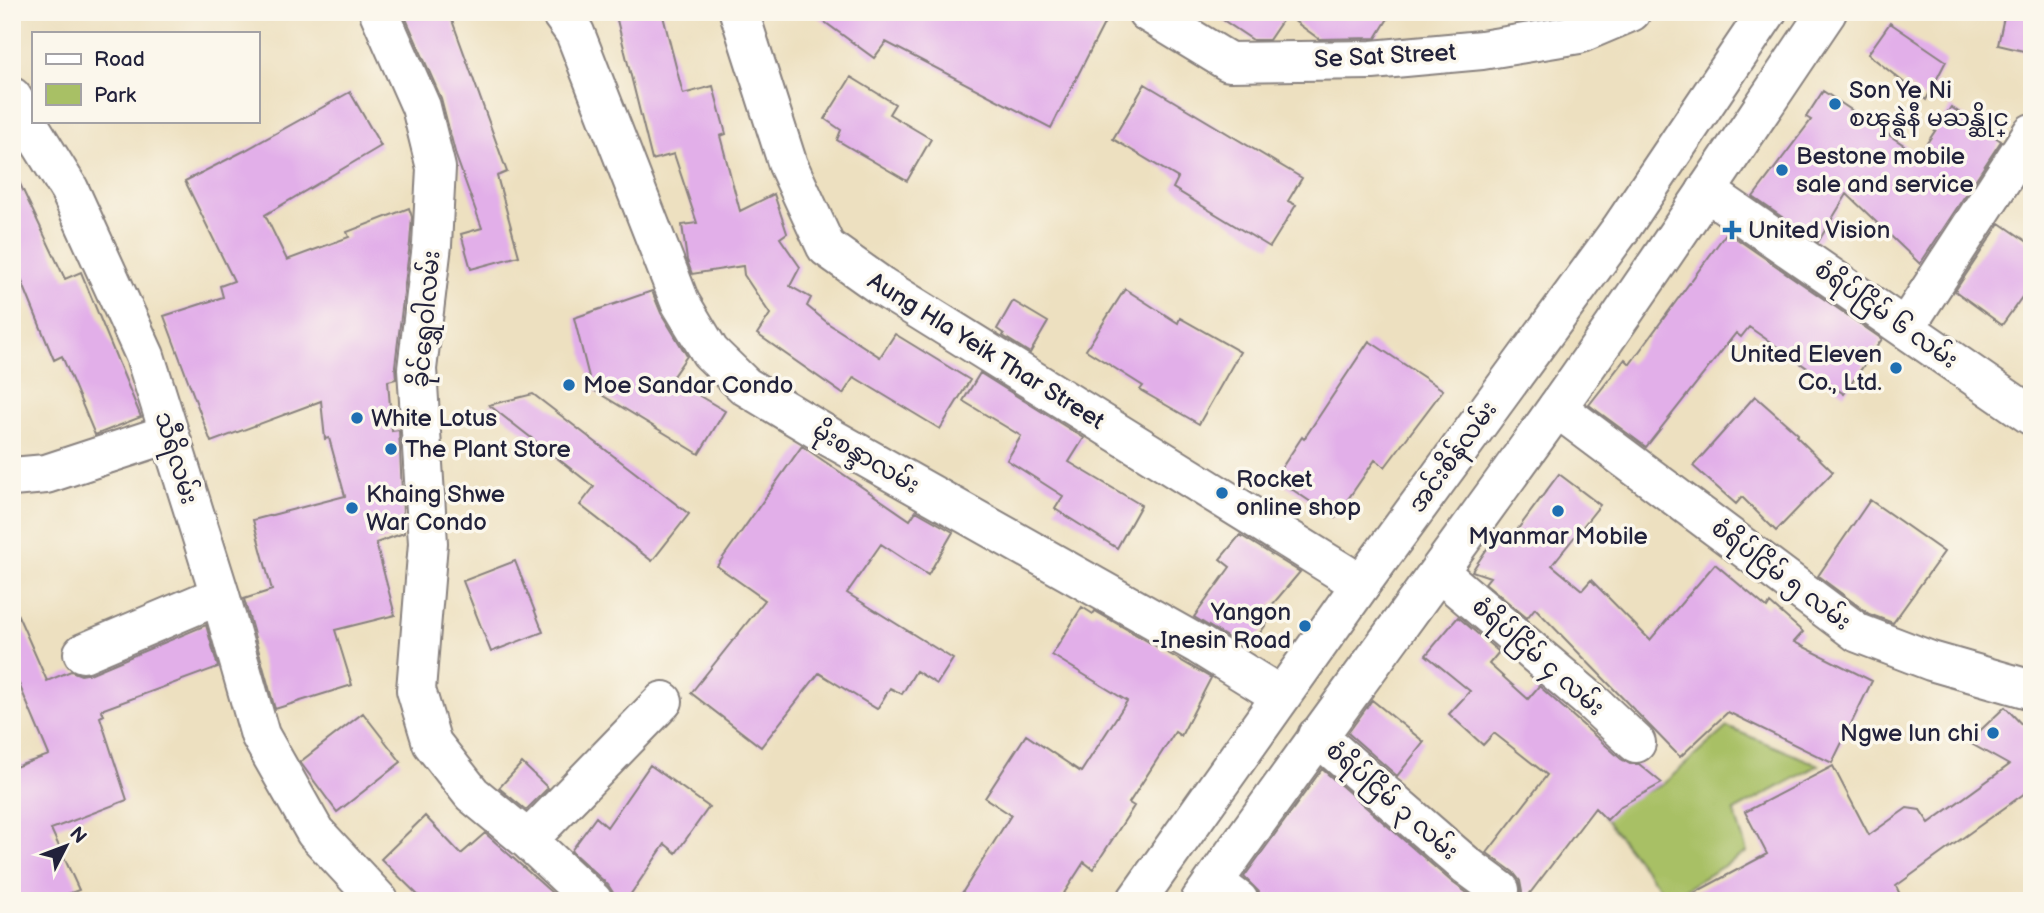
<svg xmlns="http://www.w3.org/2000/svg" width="2044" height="913" viewBox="0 0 2044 913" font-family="'Balsamiq Sans','Noto Sans Myanmar',sans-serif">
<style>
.green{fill:#a8c065;stroke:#657150;stroke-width:2}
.building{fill:#e2afe9}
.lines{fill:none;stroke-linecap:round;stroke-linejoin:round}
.minor-casing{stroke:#88817e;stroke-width:42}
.major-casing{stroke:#88817e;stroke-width:42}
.minor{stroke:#fff;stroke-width:38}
.major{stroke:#fff;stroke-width:38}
.poi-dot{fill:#1f6fb2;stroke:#fbf7ec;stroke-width:2.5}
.labels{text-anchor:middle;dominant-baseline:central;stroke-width:7;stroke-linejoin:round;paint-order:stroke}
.street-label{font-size:24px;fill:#22223b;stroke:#fbf7ec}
.poi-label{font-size:24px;fill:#22223b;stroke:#fbf7ec;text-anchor:start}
</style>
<rect width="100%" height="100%" fill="#fbf7ec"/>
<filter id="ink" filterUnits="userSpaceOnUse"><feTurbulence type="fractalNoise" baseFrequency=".0143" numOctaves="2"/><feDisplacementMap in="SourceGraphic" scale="14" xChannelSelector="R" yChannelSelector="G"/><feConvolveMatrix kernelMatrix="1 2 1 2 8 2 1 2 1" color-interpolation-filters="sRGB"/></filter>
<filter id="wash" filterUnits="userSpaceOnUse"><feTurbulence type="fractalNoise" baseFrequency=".00686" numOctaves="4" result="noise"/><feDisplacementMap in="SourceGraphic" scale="28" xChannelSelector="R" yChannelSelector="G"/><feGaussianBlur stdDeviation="1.57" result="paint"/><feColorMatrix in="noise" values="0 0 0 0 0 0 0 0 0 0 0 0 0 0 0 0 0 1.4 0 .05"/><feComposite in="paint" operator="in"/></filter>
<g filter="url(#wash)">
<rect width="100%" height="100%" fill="#ede0c0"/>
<path class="green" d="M1727,727L1819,765L1734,811L1747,852L1668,899L1604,817L1618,803L1662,785Z"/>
<g id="blocks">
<path class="building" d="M403,12H449L507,172L497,176L519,256L471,269L461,234L482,228L456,156L441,98Z
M615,12H662L683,94L713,86L726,134L720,136L740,211L774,194L787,233L780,238L800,267L790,286L811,298L807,306L829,324L880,357L895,334L970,380L940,429L854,377L843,394L757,334L770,314L744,275L743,266L692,274L687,260L682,225L697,223L674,154L652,160Z
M811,12H1110L1051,128L886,42L874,58Z
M1211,12H1392L1376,38L1319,39L1286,15L1269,40H1253Z
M2005,12H2032V53L1998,45Z
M1890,23L1946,61L1926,100L1868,54Z
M851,77L895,104L889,114L931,139L907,181L837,140L841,130L825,119Z
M1145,84L1302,178L1288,201L1296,205L1270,247L1173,188L1178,178L1113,139Z
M1823,91L1919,155L1951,107L2001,141L1920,264L1847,194L1818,242L1753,197L1811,120L1806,117Z
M350,92L381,146L265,215L287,260L349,237L347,232L409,208L412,217L410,243L395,366L396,379L388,381L392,431L399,430L404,533L376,543L395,615L335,630L352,685L275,709L244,599L272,590L253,520L345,496L329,438L325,439L321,401L211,442L164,316L223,297L220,286L234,281L185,181L244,151Z
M12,167L65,279L81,272L141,417L95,435L62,356L54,360L18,272L12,275Z
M2000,223L2032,245V283L2002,325L1955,291Z
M1727,232L1882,339L1844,394L1749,327L1741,337L1736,333L1646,447L1589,405L1625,359L1630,364Z
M1125,289L1178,323L1180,318L1240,352L1199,424L1140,390L1143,386L1086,350Z
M652,291L661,313L687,356L671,379L725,411L699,454L592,389L574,318Z
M1013,301L1048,322L1030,353L1003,336L1004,334L997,329Z
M1369,341L1443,390L1385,467L1375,460L1335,518L1275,478L1302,437L1304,439Z
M980,373L1084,438L1069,462L1141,505L1117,548L1055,509L1063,496L1007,460L1021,436L963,401Z
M533,394L689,514L652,561L580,505L594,487L489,405Z
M1755,396L1798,434L1796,436L1833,472L1776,531L1742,497L1736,504L1693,466Z
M802,446L910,520L916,511L953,532L928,575L881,544L847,593L953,659L937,684L916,671L902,694L890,688L877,709L819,673L761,747L691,693L765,600L717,566Z
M1559,474L1600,505L1552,565L1582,590L1591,580L1650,640L1715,564L1767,608L1770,603L1803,632L1794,642L1872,681L1832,763L1728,712L1680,757L1535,608L1527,618L1485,583L1490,577L1472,571L1497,534L1508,542Z
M1870,500L1944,552L1893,623L1869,614L1818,576Z
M1240,535L1300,572L1266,612L1272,616L1250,647L1234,636L1232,640L1194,617L1230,567L1220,559Z
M515,561L543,632L491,652L463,581Z
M12,602L47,681L71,671L81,675L92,673L206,625L218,667L101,710L104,715L100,717L127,800L51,829L79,890L48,901H12V768L49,755L19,684L12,687Z
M1082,607L1093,614L1095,611L1211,678L1181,736L1175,732L1129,803L1134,806L1093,869L1084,862L1059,901H957L1011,815L985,798L1026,735L1081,772L1127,701L1052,655Z
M1458,617L1499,652L1489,664L1528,699L1539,686L1621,759L1630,764H1639L1662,783L1621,806L1607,820L1595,808L1524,901H1519L1522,892L1520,881L1513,872L1487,853L1547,775L1494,733L1483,745L1449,714L1470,691L1426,655Z
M1372,700L1424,742L1397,776L1348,733Z
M2005,707L2032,735V788L1896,886L1903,901H1679L1767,854L1745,812L1833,766L1869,835L1907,808L1920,810L1929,823L2009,765L1968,742Z
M363,713L401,762L337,812L300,762Z
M522,763L548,788L526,810L499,788Z
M650,765L709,807L676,853L665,844L626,901H614V894L608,885L571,851L596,817L607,827Z
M1322,769L1452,882L1478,901H1260L1259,892L1244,877Z
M425,816L461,854L485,833L561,901H424L381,859Z"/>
</g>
</g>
<g filter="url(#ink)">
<use href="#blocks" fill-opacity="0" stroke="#88817e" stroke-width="2"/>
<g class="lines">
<defs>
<path id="minor" d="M379,12L421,107L436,168L432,245L417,369L428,543L416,690L432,743L472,794L528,840L593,901
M560,12L575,33L680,302L710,352L745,386L833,439L1199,645L1281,696
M739,12L788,165L826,247L881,286L1361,584
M1147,12L1229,62L1372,60L1482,50L1579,34L1631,12
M12,97L69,189L145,356L220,595L260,735L315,832L379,901
M1706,191L2032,416
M1905,328L2032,133
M1557,408L1858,633L1931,661L2032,690
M12,477L46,474L168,434
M1439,572L1591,701L1636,743
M83,653L220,595
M1317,736L1466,865L1500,890
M528,840L663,701
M1214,882L1239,901"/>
<path id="major" d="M1136,901L1361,584L1620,230L1767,12
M1200,901C1317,736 1438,574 1556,409C1649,279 1737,145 1827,12"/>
</defs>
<use href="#minor" class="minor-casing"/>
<use href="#major" class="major-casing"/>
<use href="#minor" class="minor"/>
<use href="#major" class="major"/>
</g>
</g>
<g class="poi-dot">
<circle cx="1835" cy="104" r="7"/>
<circle cx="1782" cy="170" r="7"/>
<path d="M1728.5 219.5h7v7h7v7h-7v7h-7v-7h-7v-7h7z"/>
<circle cx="1896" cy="368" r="7"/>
<circle cx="569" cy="385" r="7"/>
<circle cx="357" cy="418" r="7"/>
<circle cx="391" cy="449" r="7"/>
<circle cx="1222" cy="493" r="7"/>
<circle cx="352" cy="508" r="7"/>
<circle cx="1558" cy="511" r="7"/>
<circle cx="1305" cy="626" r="7"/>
<circle cx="1993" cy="733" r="7"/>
</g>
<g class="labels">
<g class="street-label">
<text transform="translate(1385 56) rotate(-3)">Se Sat Street</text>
<text transform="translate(1886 315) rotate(35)">စံရိပ်ငြိမ် ၆ လမ်း</text>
<text transform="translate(426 319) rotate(-85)">ခိုင်ရွှေဝါလမ်း</text>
<text transform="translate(986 351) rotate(32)">Aung Hla Yeik Thar Street</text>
<text transform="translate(1453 457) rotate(-54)">အင်းစိန်လမ်း</text>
<text transform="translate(176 458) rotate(73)">သီရိလမ်း</text>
<text transform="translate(866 458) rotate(30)">မိုးစန္ဒာလမ်း</text>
<text transform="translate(1781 575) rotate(37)">စံရိပ်ငြိမ် ၅ လမ်း</text>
<text transform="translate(1538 657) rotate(41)">စံရိပ်ငြိမ် ၄ လမ်း</text>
<text transform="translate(1392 801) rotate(41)">စံရိပ်ငြိမ် ၃ လမ်း</text>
</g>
<g class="poi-label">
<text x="1849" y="90">Son Ye Ni<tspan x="1849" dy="28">စၾန္ရဲနီ မႀန္ဆိုင္</tspan></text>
<text x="1796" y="156">Bestone mobile<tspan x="1796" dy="28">sale and service</tspan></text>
<text x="1748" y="230">United Vision</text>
<text x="1882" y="354" text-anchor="end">United Eleven<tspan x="1882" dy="28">Co., Ltd.</tspan></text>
<text x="583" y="385">Moe Sandar Condo</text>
<text x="371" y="418">White Lotus</text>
<text x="405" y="449">The Plant Store</text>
<text x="1236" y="479">Rocket<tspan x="1236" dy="28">online shop</tspan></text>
<text x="366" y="494">Khaing Shwe<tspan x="366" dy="28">War Condo</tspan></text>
<text x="1558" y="536" text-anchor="middle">Myanmar Mobile</text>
<text x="1291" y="612" text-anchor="end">Yangon<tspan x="1291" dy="28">-Inesin Road</tspan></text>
<text x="1979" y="733" text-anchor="end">Ngwe lun chi</text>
</g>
</g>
<rect width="2044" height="913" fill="none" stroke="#fbf7ec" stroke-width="42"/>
<rect x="32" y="32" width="228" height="91" fill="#fbf7ec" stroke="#a4a2a5" stroke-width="2"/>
<rect x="46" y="54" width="35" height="10" fill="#ffffff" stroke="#a4a2a5" stroke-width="2"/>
<text x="94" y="66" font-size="21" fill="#22223b">Road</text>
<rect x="46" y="84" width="35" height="21" fill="#a8c065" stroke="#a4a2a5" stroke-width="2"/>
<text x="94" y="102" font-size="21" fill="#22223b">Park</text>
<g transform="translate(66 846) rotate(48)" stroke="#fbf7ec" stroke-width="5" paint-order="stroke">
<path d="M0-5L12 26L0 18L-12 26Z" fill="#22223b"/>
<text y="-10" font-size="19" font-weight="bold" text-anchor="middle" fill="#22223b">N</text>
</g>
</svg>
